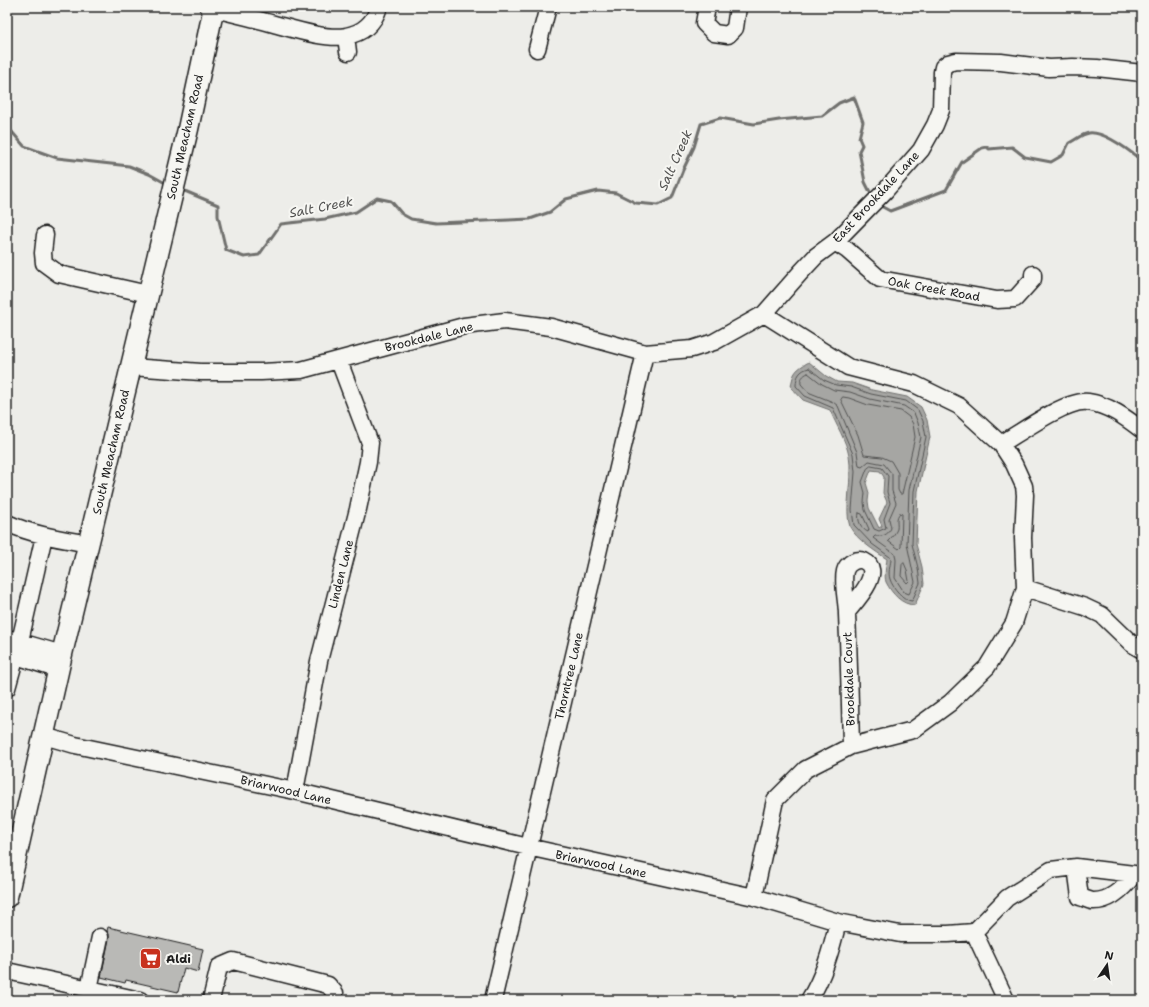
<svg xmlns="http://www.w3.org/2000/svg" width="1149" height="1007" viewBox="0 0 1149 1007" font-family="'Shantell Sans',sans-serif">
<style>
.water{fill:#a6a6a3;stroke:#6f6f6d;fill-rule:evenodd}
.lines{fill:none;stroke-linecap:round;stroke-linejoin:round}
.shore{stroke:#535352;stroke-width:1}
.stream{stroke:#6f6f6d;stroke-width:3}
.building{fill:#b9b9b6;stroke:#1c1c1c}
.minor-casing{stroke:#1c1c1c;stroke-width:19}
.major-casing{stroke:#1c1c1c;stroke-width:23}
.minor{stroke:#f6f6f2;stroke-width:16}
.major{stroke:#f6f6f2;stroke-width:20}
.labels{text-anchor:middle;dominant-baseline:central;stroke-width:4;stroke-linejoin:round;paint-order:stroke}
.street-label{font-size:12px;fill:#1c1c1c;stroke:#f6f6f2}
.poi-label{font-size:12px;font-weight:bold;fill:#1c1c1c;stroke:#f6f6f2;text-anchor:start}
.water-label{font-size:13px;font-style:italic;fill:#535352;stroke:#f6f6f2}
</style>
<rect width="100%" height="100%" fill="#edede9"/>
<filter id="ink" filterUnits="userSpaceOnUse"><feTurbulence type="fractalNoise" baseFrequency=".025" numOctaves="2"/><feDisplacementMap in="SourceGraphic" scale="8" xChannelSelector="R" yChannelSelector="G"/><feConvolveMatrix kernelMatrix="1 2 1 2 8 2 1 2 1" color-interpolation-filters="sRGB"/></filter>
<g filter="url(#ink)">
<path class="water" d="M809,362L826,376L837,382L852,383L872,390L907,397L921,407L927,420L930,437L918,491L916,544L922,567L924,584L915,605C902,605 892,594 886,582C884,576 886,566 887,559C876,552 856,539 850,527C844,510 853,476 849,456C846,440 836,425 830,410L803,400L791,387C793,372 796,369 809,362ZM871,470L880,471L884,477L883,493L887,502L879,519L882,526L879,528L869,508L868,501L869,493L866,483Z"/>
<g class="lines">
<path class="shore" d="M809,368L824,380L836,385L851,387L871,394L906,401L918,410L923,421L926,437L914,491L912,544L918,568L920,583L912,601C904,601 892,587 890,579C888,573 890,566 891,560L890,557L872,544L854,525L852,510L855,472L853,454L833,408L805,396L796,386C796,376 800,370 809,368Z
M808,373L822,384L834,390L850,392L870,399L904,406L914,413L918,423L921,437L909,490L907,544L915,582L909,594L904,592L895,578L896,560L895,554L873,538L875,536C882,537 888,535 891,528L889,519L896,503L892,491V474L884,464L869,461L862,467L859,466L857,452L838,406L833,402L808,392L801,384C800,379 803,375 808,373Z
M843,397L849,398L868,405L901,411L909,417L913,424L915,437L902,494H900L898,490V473L891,461L882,457L864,455L858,435L841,400Z
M871,466L882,468L888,476L887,492L890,503L884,519L886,528L879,531L874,529L865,510L864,502L865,493L862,482L867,469Z
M859,513L862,514L869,529L868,532C861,529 857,520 859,513Z
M900,513L902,514L901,547L899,549L888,541C892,537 895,534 897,529C898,522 895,518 900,513Z
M904,563L907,570L909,581L907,583L901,576L902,565Z"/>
<path class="stream" d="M7,126L24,146L57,158L129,166L149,174L167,184
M180,189L218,205V216L226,250L244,257L259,255L281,224L325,219L356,212L377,198L391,201L402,214L411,219L436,223L530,219L550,212L566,199L598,191L616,193L636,203L658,205L672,198L683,170L694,147L701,124L720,118L754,124L779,120L822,116L839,103L854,97L863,122L859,138L862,145L859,151L865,182L872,196
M879,205L890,211L946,190L962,162L982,148L987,147L989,149L1012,147L1025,157L1051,162L1063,155L1069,143C1075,140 1082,134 1089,133C1104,131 1131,152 1142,161"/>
</g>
<path class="building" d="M108,927L203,949L198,972L184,968L178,992L126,980L125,983L101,977L109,939V934L107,931Z"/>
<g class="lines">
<defs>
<path id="minor" d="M208,7C230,13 252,18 274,24C293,29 327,40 346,36C363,33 374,23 379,7
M707,7L704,23L714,33L728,35L735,28L738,7
M346,36L348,52
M537,49L548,7
M45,235L43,253L44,263L59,274L148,294
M835,242L847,250L880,279L997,300L1015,299L1033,279V274
M764,314L848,367L914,384L959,406L1001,444L1014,464L1024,486L1025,495L1023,538L1025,588
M131,367L201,372H261L301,370L464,326L505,321L551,327L645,353L692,349L714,342L764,314L801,272L816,256L835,242L885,191L921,150L935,125L941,110L942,72L943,67L948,63L956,61L1001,62L1049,68L1073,67L1097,68L1142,73
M1001,444C1021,432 1067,399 1088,402C1109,405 1126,418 1142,430
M7,523C33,535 61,539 89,544
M847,612C855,602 885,571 864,561C857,558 847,563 845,571C842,583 847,602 847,614C849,658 850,702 851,746
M7,638L62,654
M7,653L59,670
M7,688L20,641L44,536
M44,736L75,745L295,791L528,847L754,897L838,922L900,934H948L974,932L1007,898L1051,870L1076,867L1142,875
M295,791L319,661L358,509L368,462L370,443L339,361
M1076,867L1080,897C1084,898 1088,900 1092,901C1110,902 1124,888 1134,874
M754,897L775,800L806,769L851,746L913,730L950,703L987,667L1014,623L1025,588L1085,607L1102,615L1132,644L1142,650
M974,932L1006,1000
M7,971L140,1000
M89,989L100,937
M211,1000L219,967L233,961L328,985L335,993L333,1000
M493,1000L645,353
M809,1000C824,976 831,950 838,922"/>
<path id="major" d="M7,897L62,654L188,129L214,7"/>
</defs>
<use href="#minor" class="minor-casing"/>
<use href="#major" class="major-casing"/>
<use href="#minor" class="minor"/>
<use href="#major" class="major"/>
</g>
</g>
<defs>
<symbol id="supermarket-square" viewBox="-11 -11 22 22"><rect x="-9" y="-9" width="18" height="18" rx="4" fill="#c8321e" stroke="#f6f6f2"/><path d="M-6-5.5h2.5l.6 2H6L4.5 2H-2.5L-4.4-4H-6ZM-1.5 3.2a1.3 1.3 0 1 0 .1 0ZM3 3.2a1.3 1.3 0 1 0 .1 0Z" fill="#fff"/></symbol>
</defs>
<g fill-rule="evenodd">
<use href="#supermarket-square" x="138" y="946" width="25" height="25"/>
</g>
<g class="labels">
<g class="street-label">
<text transform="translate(185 137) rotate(-77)">South Meacham Road</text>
<text transform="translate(876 197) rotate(-47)">East Brookdale Lane</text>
<text transform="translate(934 289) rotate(10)">Oak Creek Road</text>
<text transform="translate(429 337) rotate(-14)">Brookdale Lane</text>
<text transform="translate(111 452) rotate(-77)">South Meacham Road</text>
<text transform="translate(341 574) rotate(-76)">Linden Lane</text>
<text transform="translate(569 676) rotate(-77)">Thorntree Lane</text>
<text transform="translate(849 679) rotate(-92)">Brookdale Court</text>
<text transform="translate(286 790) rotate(13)">Briarwood Lane</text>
<text transform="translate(601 864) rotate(12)">Briarwood Lane</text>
</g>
<g class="poi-label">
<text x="166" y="959">Aldi</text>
</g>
<g class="water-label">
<text transform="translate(675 160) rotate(-66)">Salt Creek</text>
<text transform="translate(321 207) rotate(-11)">Salt Creek</text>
</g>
</g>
<rect width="1149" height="1007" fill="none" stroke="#f6f6f2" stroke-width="24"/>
<rect x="12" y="12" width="1125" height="983" fill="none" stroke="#1c1c1c" stroke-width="1.5" filter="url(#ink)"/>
<g transform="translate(1107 965) rotate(13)" stroke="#f6f6f2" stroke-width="3" paint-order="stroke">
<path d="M0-3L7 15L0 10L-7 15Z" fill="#1c1c1c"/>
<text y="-6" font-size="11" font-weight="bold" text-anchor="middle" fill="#1c1c1c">N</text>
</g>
</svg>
